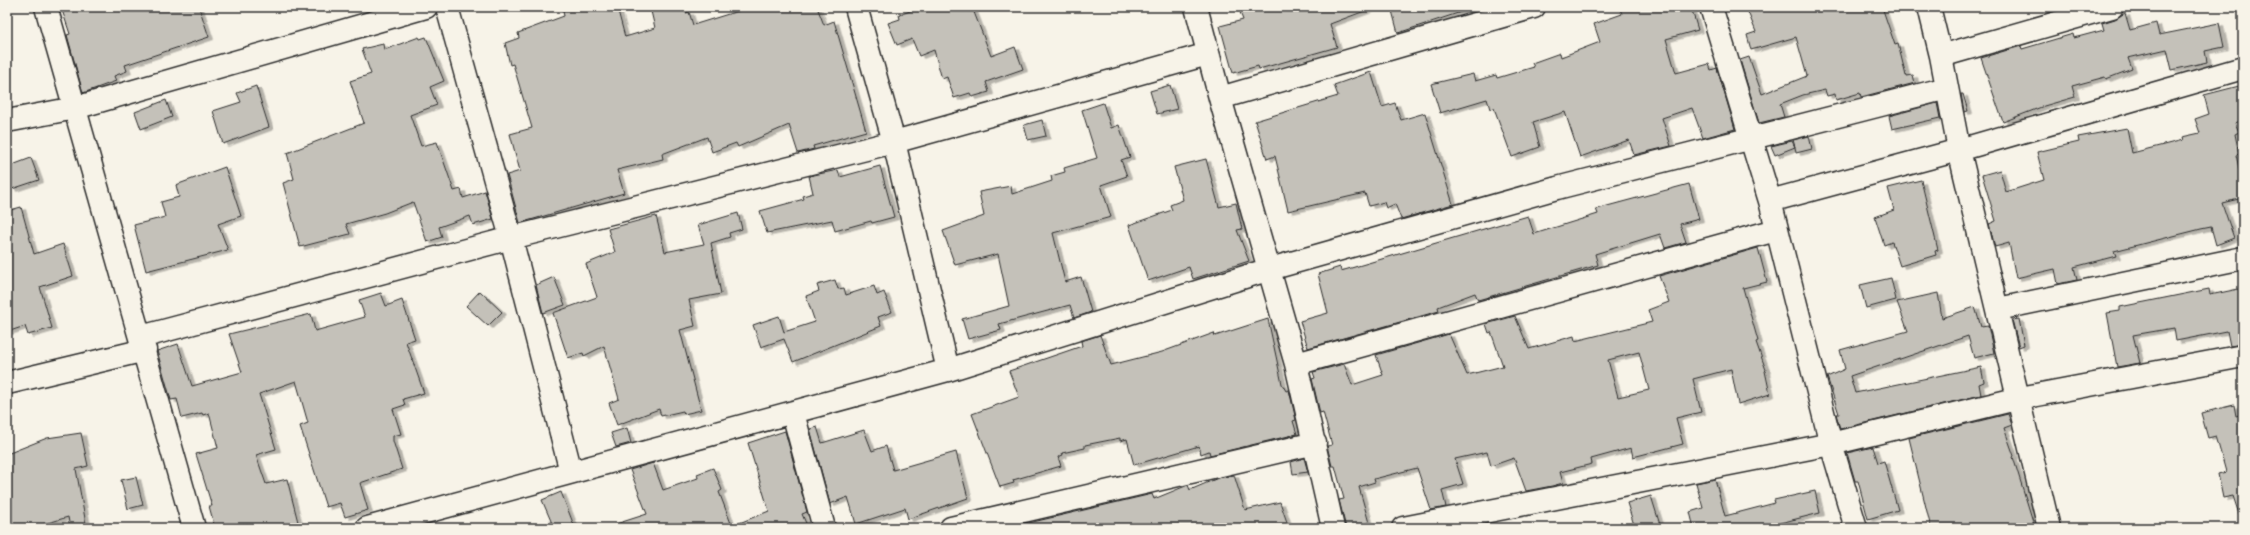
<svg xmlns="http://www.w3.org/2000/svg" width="2250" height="535" viewBox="0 0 2250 535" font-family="'Patrick Hand',sans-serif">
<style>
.building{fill:#c4c1b9;stroke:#2b2b2b;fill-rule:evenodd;filter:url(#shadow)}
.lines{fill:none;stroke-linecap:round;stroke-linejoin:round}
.minor-casing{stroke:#2b2b2b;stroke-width:25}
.minor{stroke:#f7f3e8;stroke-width:22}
</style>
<defs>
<filter id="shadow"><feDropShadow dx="4.5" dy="2.5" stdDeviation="0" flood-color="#0004"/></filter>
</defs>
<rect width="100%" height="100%" fill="#f7f3e8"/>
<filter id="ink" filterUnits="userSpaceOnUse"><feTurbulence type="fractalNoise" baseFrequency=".025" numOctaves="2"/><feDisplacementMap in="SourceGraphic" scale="8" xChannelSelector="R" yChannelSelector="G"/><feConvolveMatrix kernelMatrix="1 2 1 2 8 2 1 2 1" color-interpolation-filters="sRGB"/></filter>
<g filter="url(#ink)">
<path class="building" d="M61,7H199L209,37L125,65L127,71L114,76L116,81L83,93L67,35L70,34Z
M562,7H617L625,37L655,28L650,7H684L686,13L689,12L693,25L751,7H817L824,25L834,21L866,131L813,146L814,149L798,153L789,125L738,147L736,143L712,152L707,137L662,154L663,159L617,170L624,193L520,223L507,175L520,171L510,134L532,128L513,64L510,65L505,43L519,38L518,33L564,16Z
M921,7H972L991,56L1015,47L1023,69L986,82L989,92L972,97L970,93L954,98L947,77L942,79L934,50L919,56L912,39L897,45L888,23L900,19L899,15Z
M1238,7H1370V9L1330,24L1337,47L1259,69L1258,66L1233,73L1220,26L1243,20Z
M1391,7H1466L1467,10L1398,33Z
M1619,7H1691L1698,30L1666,39L1676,73L1709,64L1711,70L1717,68L1735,129L1703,138L1692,108L1662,118L1671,146L1634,155L1629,140L1580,157L1565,112L1533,122L1540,147L1512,157L1494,108L1490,109L1487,99L1440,113L1431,84L1473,74L1475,81L1496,75L1497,78L1534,67L1532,63L1560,53L1561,57L1600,42L1594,24L1622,14Z
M1746,7H1882L1895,45L1898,44L1906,76L1913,75L1915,83L1861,97L1860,93L1836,100L1835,94L1827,96L1825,90L1803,95L1780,104L1784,117L1759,123L1740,60L1749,57L1762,94L1807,76L1796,37L1751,50L1747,35L1756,32Z
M2125,13L2130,30L2156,23L2159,35L2219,23L2224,47L2205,51L2207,62L2172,70L2167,49L2128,58L2132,69L2106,79L2105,77L2072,86L2075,97L2044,106L2003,122L1981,58L2021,46L2022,49L2073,34L2074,38L2104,30L2102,23L2115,19Z
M419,37L420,39L426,37L444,81L430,87L437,105L410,115L421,146L437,142L454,191L461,189L463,198L485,191L493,219L473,225L470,216L439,227L442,237L427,242L413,202L385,213L346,224L350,234L300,247L283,183L294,179L287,153L364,123L350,81L371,74L362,49L383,44L384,50Z
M1371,72L1382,107L1395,103L1401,120L1425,113L1453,204L1401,219L1395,204L1386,208L1384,202L1369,206L1365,193L1288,211L1275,156L1267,159L1255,121L1338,96L1334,85Z
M1170,85L1177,109L1157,114L1150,91Z
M2243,85V120L2235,123L2239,132L2235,134L2239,154L2236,155L2243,186V198L2222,203L2234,238L2216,245L2211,227L2201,229L2114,251L2116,256L2074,267L2077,280L2058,284L2055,269L2016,278L2009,243L1995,247L1989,224L1996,221L1982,175L2000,170L2006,192L2044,180L2037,152L2079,142L2078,137L2127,128L2132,153L2183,140L2182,137L2200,133L2195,119L2209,114L2204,95Z
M256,86L269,127L223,144L213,111L241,102L237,93Z
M1961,94H1963L1968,111L1964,112Z
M166,100L172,117L141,129L135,112Z
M1103,103L1111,128L1119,125L1130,157L1121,160L1127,176L1101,185L1111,217L1053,233L1065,282L1081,277L1091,312L1074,318L1070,305L999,324L1001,330L968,339L962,319L1009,306L998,254L955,265L943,231L984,216L979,192L1011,186L1012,194L1052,181L1051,176L1065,172L1064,168L1097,158L1082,110Z
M1937,103L1940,118L1892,129L1889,116Z
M1042,120L1046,136L1028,140L1024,125Z
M1809,136L1812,149L1796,153L1795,147L1775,155L1771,146L1792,141L1795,147L1793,140Z
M31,158L39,180L12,189L7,177V167Z
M1206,159L1219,207L1236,203L1242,229L1237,230L1249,261L1193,279L1189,267L1148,281L1129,225L1172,210L1170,205L1183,200L1174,167Z
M880,166L894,217L872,223L871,221L835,231L832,220L767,233L760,211L804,199L803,196L813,193L809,176L838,170L840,177Z
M225,167L241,216L218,224L228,250L146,271L134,225L165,217L161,202L179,197L176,185Z
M1921,180L1938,250L1935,251L1936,255L1900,266L1892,242L1884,245L1875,217L1894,210L1888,188Z
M1689,184L1699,219L1680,224L1686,242L1665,248L1660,234L1595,254L1598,265L1478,300L1475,293L1438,307L1439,311L1308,348L1300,321L1328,313L1318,274L1340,267L1341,271L1528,216L1534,234L1598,214L1596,209Z
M21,207L34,254L63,244L73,276L40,287L52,328L28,335L25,326L7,332V211Z
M738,213L742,229L729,233L730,237L711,243L721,294L689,300L695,326L680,330L701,410L684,414L683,411L661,416L659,409L617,425L609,403L619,399L604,346L584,356L583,353L568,358L553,313L597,297L586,264L615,252L608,229L656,216L665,252L704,244L698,225Z
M1758,248L1767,282L1743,288L1758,341L1756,342L1766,370L1765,371L1770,394L1738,404L1731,369L1693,379L1701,412L1676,418L1683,444L1633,457L1631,448L1591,459L1592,464L1560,472L1563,483L1552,486L1526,491L1514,458L1491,466L1487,452L1455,459L1463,484L1442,490L1446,507L1431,510L1417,468L1374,479L1375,482L1359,487L1369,523L1346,528L1339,500L1344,499L1335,466H1332L1327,446L1332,445L1323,412L1320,413L1312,379L1315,378L1313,372L1344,364L1352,385L1383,375L1376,355L1449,334L1467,375L1503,366L1491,332L1489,333L1486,324L1515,316L1529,349L1574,336L1575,341L1652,322L1648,310L1669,302L1659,276ZM1639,352L1649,390L1618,397L1608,360Z
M554,277L565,305L543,313L536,285Z
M1891,278L1896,300L1866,308L1860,285Z
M835,280L838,289L844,288L846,295L874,286L877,295L884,292L892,312L878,317L881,326L793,362L784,339L761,347L753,325L779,316L784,332L815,322L806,296L819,291L817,285Z
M2243,288V344L2230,346L2227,331L2176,341L2174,328L2133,335L2140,363L2117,367L2107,313L2120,311V307L2209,289L2210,295Z
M480,291L502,312L488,326L466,306Z
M381,293L386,306L402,300L415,339L406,342L424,393L403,399L405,405L393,409L401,434L393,436V441L402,469L360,483L368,510L345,517L340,503L326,507L300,426L308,423L296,381L259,394L276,449L256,455L266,484L287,479L298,522L287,525V528H215L209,506H212L196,454L218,448L209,413L203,415L202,413L182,418L177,399L171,400L157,351L178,344L192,386L242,372L229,334L311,314L315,331L365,317L359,300Z
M1938,293L1942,318L1975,307L1981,327L1988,326L1994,353L1974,358L1968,336L1850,376L1855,393L1981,367L1984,382L1979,384L1981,395L1840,429L1836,414H1839L1827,377L1845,369L1840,350L1908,331L1897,302Z
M1268,319L1282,384L1286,391L1289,390L1296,420L1293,421L1297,434L1210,455L1209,451L1201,454L1199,446L1134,465L1127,439L1120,441V438L1085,445V448L1062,453L1063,455L1058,457L1061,466L1013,480L1014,483L1000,487L972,414L1019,397L1009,371L1082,346L1081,341L1100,335L1111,365L1162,352L1214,333L1215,336Z
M2019,319L2024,345L2019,347L2012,320Z
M2234,405L2236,416L2243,414V513L2239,514L2233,496L2223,498L2218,474L2226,472L2216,436L2208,438L2201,413Z
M2008,414L2012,425L2004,428L2014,456L2013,457L2035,528H1931L1909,438Z
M817,427L822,443L864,430L872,451L886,446L893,470L956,452L968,498L908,519L905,508L856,524L848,497L830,504L810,429Z
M627,428L631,443L616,447L611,433Z
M785,431L807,512L802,514L808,528H616V524L647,514L630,470L653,463L663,490L698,478L697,474L713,468L722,490L719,492L732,526L769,511L748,443Z
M81,433L88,466L76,469L86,524L70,528L68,517L31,528H7V454L47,438Z
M1873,447L1878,463L1884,461L1898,510L1868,519L1858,481H1855L1847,453Z
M1304,458L1308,472L1293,474L1291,462Z
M1234,475L1245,510L1280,502L1289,528H1016V526L1152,494L1154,499L1188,485L1190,490L1218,478Z
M136,477L143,505L128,509L121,480Z
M1715,479L1725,516L1775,503L1774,500L1815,491L1820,513L1780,523L1781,528H1694L1690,512L1703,508L1696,483Z
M561,492L575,528H554L542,500Z
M1651,496L1661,528H1635L1627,503Z"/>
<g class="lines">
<defs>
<path id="minor" d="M46,7L194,528
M447,7L511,238L571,472
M856,7L894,142L948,370
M1196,7L1220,98L1296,364L1333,528
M1711,7L1770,201L1831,444L1856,528
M1929,7L1941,56L1959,150L2049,528
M1941,56L2112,7
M1220,98L1534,7
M7,121L75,108L426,7
M1770,201L1959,150L2243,68
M1998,309L2243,258
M141,337L511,238L894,142L1208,54
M1296,364L1776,230
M7,383L145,350
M793,413L824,528
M367,528L948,370L1270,269L1557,188L1947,88
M951,528L1315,443
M1403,528L1831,444L2020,398L2243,356"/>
</defs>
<use href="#minor" class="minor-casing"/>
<use href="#minor" class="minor"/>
</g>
</g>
<rect width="2250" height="535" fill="none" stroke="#f7f3e8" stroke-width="24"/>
<rect x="12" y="12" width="2226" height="511" fill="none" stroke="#2b2b2b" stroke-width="1.5" filter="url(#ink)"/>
</svg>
